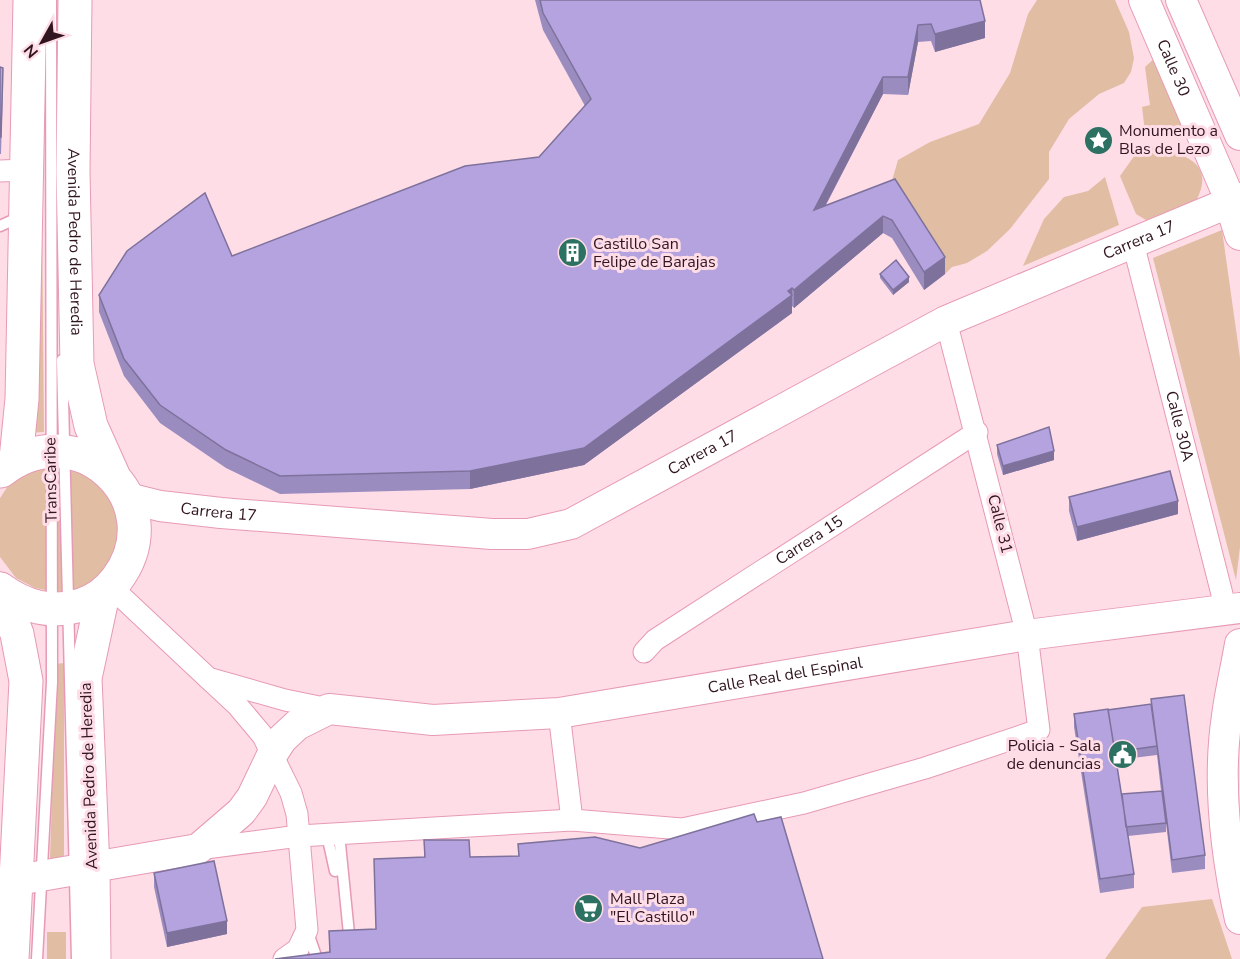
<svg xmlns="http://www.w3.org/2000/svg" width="1240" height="959" viewBox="0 0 1240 959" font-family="'Nunito Sans',sans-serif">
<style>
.green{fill:#e1bda3}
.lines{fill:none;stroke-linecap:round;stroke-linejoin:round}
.lane-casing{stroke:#e79ab5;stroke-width:13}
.street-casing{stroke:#e79ab5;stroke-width:23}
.secondary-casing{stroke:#e79ab5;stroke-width:32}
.highway-casing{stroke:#e79ab5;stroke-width:35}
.lane{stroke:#fff;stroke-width:10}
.street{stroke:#fff;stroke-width:21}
.secondary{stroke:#fff;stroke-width:30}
.highway{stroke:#fff;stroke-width:33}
.wall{fill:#9b8cc0;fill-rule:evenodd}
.shaded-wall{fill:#7e729c}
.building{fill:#b4a3df;stroke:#7e729c;stroke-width:1.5}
.labels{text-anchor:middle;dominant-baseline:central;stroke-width:6;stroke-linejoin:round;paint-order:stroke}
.street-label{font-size:16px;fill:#30141f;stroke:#fedde7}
.poi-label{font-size:16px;fill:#30141f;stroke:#fedde7;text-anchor:start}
</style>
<rect width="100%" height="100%" fill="#fedde7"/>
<path class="green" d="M1037,0H1115L1129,32L1134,58L1131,72L1124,83L1099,94L1069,119L1049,152V179L1010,229L987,251L967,263L952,267L945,274L895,197L891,184L898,160L930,142L979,124L1010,73L1028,14Z
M1156,57L1180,114L1182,129L1173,136L1145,132L1142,107L1150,105L1145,67Z
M1142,145C1174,152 1219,157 1196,201L1146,220L1136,214L1120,176Z
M1105,177L1119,225L1023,266L1044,219L1064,197L1088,191Z
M42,212L44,432L27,433Z
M1222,230L1240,358V547L1236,580L1153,258Z
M47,464L88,472L116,503L119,545L110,564L96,579L77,589L56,592L35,588L16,578L0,557V498L10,483Z
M64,663V857L50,859L56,664Z
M1212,899L1232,959H1105L1142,907Z
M47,932H66V959H47Z"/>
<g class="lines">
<defs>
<path id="lane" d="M0,226L22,216
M62,360L77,959
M339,834L350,944
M327,835L335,871
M308,933L317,959
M37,959L52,682L51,0"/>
<g id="street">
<path d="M0,171L26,170"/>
<path id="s1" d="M1133,243L1226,610"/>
<path d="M111,587L208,678L285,700L329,709"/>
<path id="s2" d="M644,652L655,640L977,432"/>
<path d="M208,678L237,705L263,736L291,793L297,814L307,930L298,949L284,959"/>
<path d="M559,713L572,820"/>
<path d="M198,849L299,836L572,820L682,829L804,803L925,768L1039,730L1027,635L946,321"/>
</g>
<g id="secondary">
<path id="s3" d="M1144,0L1225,188L1240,235"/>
<path d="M1181,0L1240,135"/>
<path id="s4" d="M128,498L160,506L221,513L492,534H528L571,524L946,321L1240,198"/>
<path d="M1240,644C1236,668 1230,692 1227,716C1217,782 1226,855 1240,919"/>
<path id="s5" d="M0,883L198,849L241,812L252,797L273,753L282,739L297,725L329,709L433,720L559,713L1027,635L1240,608"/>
</g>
<g id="highway">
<path id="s6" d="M75,0L73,171L77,364L91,426L113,475"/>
<path d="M16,459L22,399L30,0"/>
<path d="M0,589L17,634L26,681L12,959"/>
<path d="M0,589C25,607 50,614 81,605C95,601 108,591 117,579C174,502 78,410 1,471"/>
<path d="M94,959L93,869L85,678L103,594"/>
</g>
</defs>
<use href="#lane" class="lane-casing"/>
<use href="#street" class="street-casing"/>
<use href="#secondary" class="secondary-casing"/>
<use href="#highway" class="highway-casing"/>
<use href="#lane" class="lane"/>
<use href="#street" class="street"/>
<use href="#secondary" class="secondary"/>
<use href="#highway" class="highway"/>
</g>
<path class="wall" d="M535,0H980L985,38L935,52L931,41L918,42L908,95L883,94L826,205L895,179L945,274L924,290L892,238L883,233L794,308L792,306V313L584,465L470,489L280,494L226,468L160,423L124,376L99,312V295L232,256L539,157L585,106L543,30Z
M0,67L3,86L1,154H0Z
M880,274L909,282L893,295L880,278Z
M997,445L1054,460L1003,475L997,454Z
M1069,497L1178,514L1077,541L1069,511Z
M1151,699L1205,855V869L1172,873L1166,823V832L1128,836L1134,874V888L1100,893L1074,727V714L1151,704ZM1157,755L1161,791L1122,796L1116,760Z
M595,837L329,952V931L376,929L374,859L424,857V840L470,857L518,856V844Z
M154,873L227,934L167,947L154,887Z"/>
<path class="shaded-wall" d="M985,21V38L935,52V34Z
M918,25V42L908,95V77Z
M883,77V94L814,227V210Z
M883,216V233L794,308V290Z
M945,257V274L924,290V272Z
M909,277V282L893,295V290Z
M792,288V313L584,465L470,489V471L788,291Z
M1054,451V460L1003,475V466Z
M1178,501V514L1077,541V527Z
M227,921V934L167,947V933Z"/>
<path class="building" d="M540,0H980L985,21L935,34L931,24L918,25L908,77H883L814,210L895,179L945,257L924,272L892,220L883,216L794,290L792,288L788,291L792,295L584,448L470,471L280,476L226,450L160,405L124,359L99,295L127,251L205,193L232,256L465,166L539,157L591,99L543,13Z
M0,67L3,68L1,137H0Z
M896,260L909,277L893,290L880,274Z
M1049,427L1054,451L1003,466L997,445Z
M1170,471L1178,501L1077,527L1069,497Z
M1184,695L1205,855L1172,860L1151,699Z
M1151,704L1157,746L1115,752L1108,710Z
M1108,709L1134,874L1100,879L1074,714Z
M1162,791L1166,823L1126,827L1122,794Z
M754,814L757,822L781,817L823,959H275L330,952L329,931L376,929L374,859L425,857L424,840H469L470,857L519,856L518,844L595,837L640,848Z
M214,861L227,921L167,933L154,873Z"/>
<defs>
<symbol id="sight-disc" viewBox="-11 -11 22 22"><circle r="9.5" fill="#2d7163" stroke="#fedde7"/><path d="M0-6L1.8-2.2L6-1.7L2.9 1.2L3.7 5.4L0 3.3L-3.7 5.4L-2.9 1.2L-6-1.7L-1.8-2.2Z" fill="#fff"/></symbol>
<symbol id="building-disc" viewBox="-11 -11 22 22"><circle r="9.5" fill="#2d7163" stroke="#fedde7"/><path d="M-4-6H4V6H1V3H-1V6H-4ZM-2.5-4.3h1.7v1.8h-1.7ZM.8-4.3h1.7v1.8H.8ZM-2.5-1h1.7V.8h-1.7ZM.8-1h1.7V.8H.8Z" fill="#fff"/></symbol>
<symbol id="civic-disc" viewBox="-11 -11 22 22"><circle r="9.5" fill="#2d7163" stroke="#fedde7"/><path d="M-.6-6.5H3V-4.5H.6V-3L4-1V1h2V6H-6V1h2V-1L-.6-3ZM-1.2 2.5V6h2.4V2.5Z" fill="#fff"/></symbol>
<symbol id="supermarket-disc" viewBox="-11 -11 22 22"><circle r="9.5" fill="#2d7163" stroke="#fedde7"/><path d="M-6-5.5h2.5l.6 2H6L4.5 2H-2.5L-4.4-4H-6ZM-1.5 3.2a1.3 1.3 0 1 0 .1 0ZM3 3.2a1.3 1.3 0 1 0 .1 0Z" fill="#fff"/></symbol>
</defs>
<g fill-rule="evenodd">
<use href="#sight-disc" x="1082" y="124" width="33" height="33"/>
<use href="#building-disc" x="556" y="236" width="33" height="33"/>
<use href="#civic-disc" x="1106" y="738" width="33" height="33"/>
<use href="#supermarket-disc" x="572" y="892" width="33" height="33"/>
</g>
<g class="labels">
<g class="street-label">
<text stroke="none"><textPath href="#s3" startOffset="74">Calle 30</textPath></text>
<text stroke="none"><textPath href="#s4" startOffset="1082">Carrera 17</textPath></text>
<text stroke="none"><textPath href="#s6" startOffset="242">Avenida Pedro de Heredia</textPath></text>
<text stroke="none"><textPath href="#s1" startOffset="189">Calle 30A</textPath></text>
<text stroke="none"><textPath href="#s4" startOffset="596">Carrera 17</textPath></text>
<text transform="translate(51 480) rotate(-91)">TransCaribe</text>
<text stroke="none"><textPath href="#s4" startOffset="92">Carrera 17</textPath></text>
<text transform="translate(1000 524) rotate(76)">Calle 31</text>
<text stroke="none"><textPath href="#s2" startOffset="200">Carrera 15</textPath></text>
<text stroke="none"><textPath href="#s5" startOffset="858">Calle Real del Espinal</textPath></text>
<text transform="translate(89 776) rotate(-92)">Avenida Pedro de Heredia</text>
</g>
<g class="poi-label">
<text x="1119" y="131">Monumento a<tspan x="1119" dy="18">Blas de Lezo</tspan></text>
<text x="593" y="244">Castillo San<tspan x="593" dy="18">Felipe de Barajas</tspan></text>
<text x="1101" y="746" text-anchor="end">Policia - Sala<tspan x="1101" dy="18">de denuncias</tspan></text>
<text x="610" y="899">Mall Plaza<tspan x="610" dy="18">"El Castillo"</tspan></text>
</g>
</g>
<g transform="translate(42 42) rotate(230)" stroke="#fedde7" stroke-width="4.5" paint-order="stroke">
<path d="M0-4.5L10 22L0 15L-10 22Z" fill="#30141f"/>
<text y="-9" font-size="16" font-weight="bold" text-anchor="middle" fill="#30141f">N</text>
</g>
</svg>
